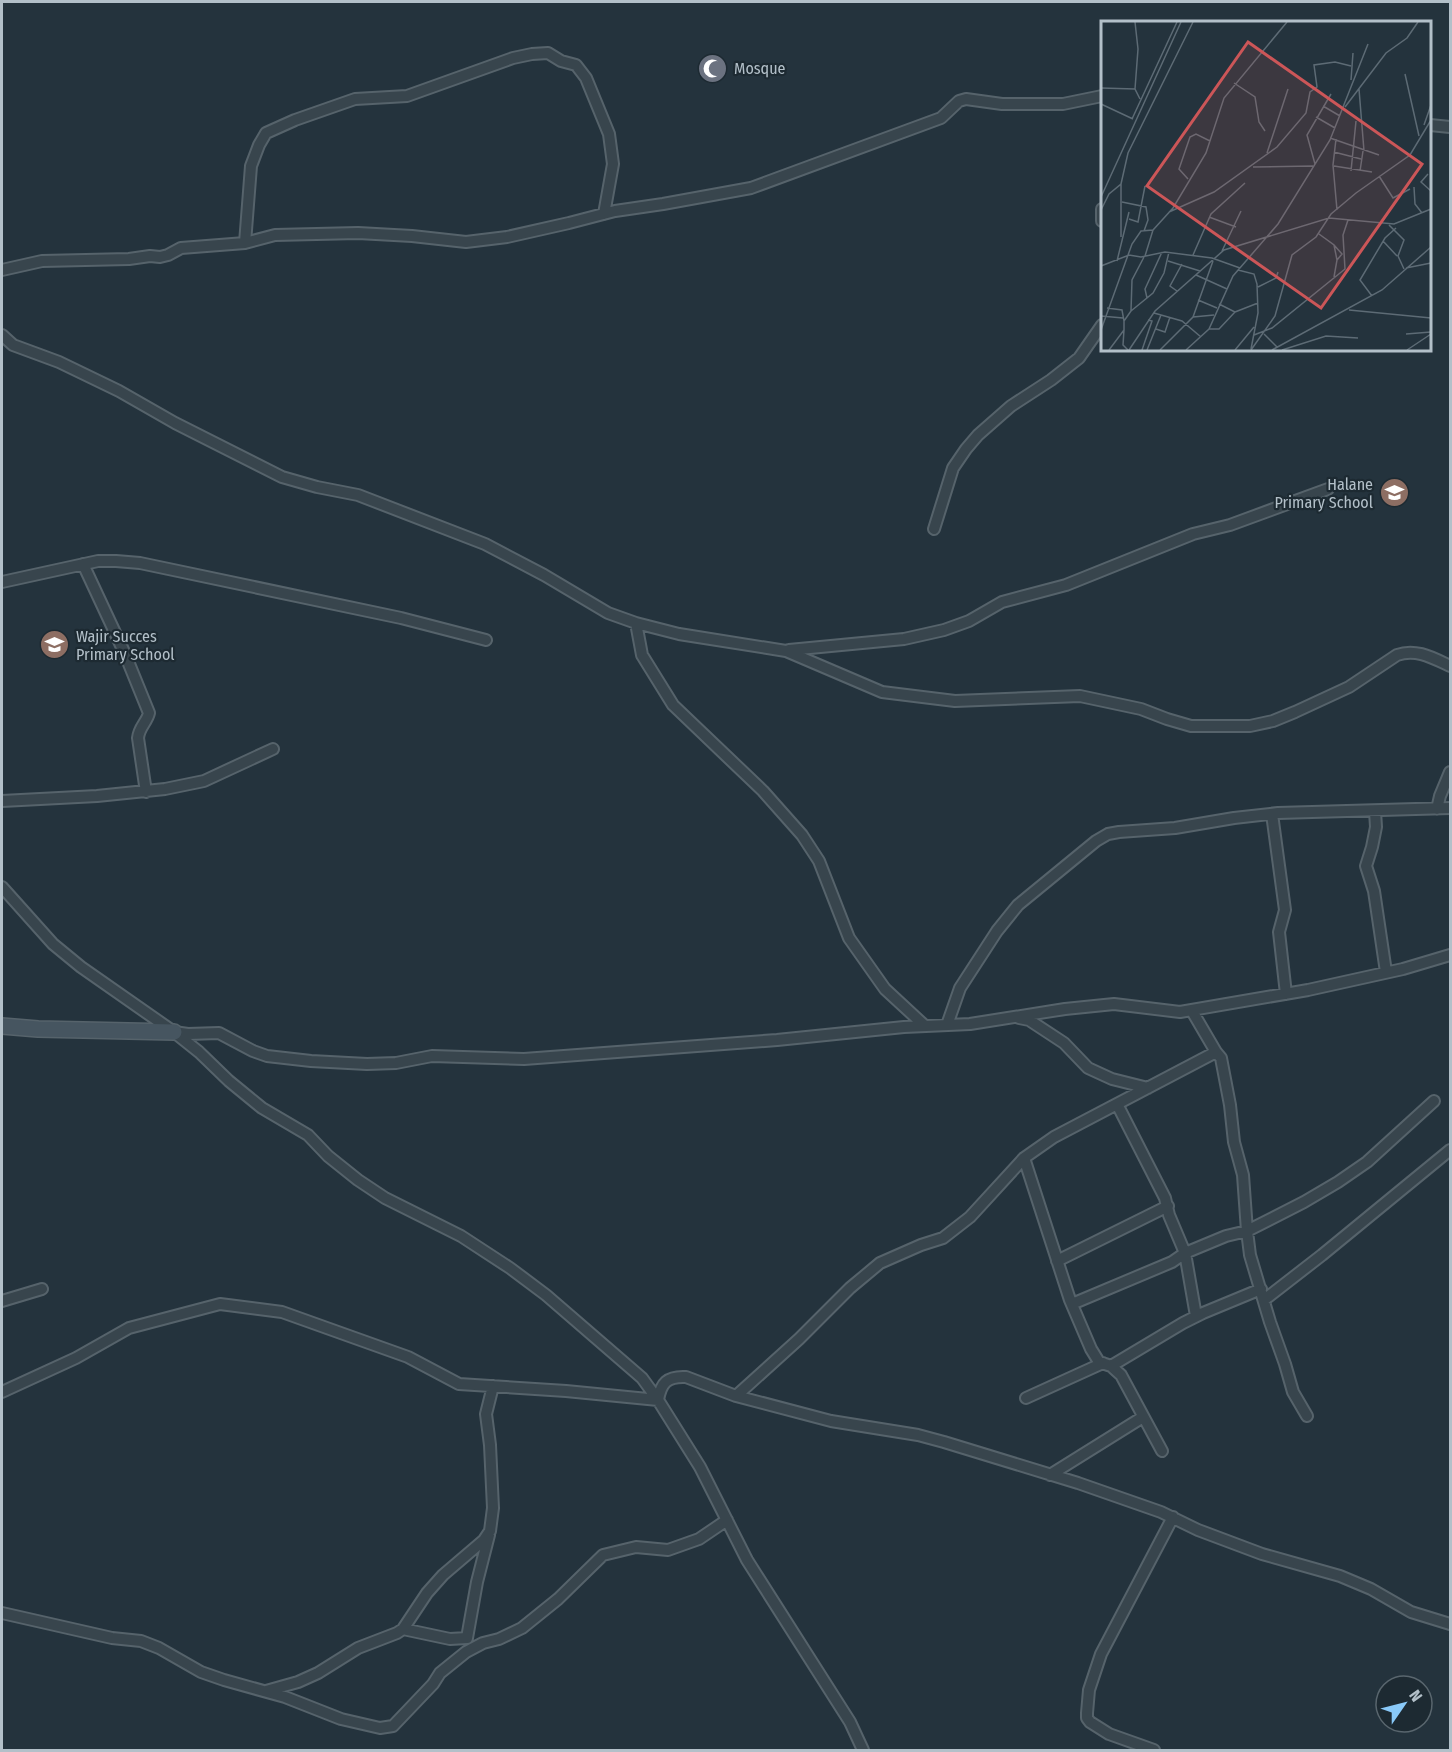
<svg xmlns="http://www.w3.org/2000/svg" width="1452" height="1752" viewBox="0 0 1452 1752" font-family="'Fira Sans Condensed',sans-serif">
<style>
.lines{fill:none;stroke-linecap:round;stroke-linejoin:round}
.street-casing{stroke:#56636b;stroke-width:14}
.secondary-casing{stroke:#56636b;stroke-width:18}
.street{stroke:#38454d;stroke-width:10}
.secondary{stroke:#465560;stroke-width:15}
.labels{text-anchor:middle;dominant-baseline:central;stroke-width:4.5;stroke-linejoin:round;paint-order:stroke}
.poi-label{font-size:16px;fill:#b3c0c9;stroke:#1d2a32;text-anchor:start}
.inset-road{fill:none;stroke:#5d6b75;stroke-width:1.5}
.view{fill:#cc5658;fill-opacity:0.15;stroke:#cc5658;stroke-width:3}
.inset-edge{fill:none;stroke:#b3c0c9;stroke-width:3}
</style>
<rect width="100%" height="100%" fill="#24333d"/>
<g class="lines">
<defs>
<path id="street" d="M1430,125L1450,127
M1102,209V221
M245,243L251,166L259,145L266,133L295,120L355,99L407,96L513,58L532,54L548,53L561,61L576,65L586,78L609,134L613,164L604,214
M2,270L42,261L129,259L150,256L160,257L168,255L181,248L245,243L275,235L358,233L412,236L466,242L507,237L569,223L615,211L663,204L751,188L941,118L959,101L966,99L1002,104H1063L1102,96
M2,335L13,345L59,362L119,391L175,423L282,477L317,487L358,495L485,544L544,575L608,613L636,623L679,634L786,651L882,692L955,701L1080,696L1141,709L1167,719L1191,726H1250L1273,721L1295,712L1349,687L1397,655C1416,648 1433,658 1450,666
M934,529L953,468L966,449L978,435L1011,406L1051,380L1079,358L1102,325
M83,564L125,654L149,713C147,722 139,727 138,738L146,792
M2,582L98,561H116L140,563L401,618L486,640
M636,623L642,655L673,705L763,791L802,835L819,861L849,938L885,989L925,1026
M789,650L904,639L944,630L969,621L1002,602L1066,585L1193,534L1230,525L1328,489
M2,801L97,796L165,789L204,781L273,749
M1437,809L1440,796L1450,772
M1375,811L1376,827L1372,847L1366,866L1374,891L1386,972
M1272,814L1285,910L1279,932L1286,994
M2,887L53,944L81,967L174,1032L199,1052L229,1081L262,1108L308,1135L328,1156L358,1180L385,1198L461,1236L510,1268L546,1295L642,1378L658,1400L700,1467L747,1560L850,1722L863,1750
M1192,1011L1216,1052L1221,1058L1230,1105L1234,1142L1243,1175L1247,1231L1250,1255L1270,1322L1285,1364L1293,1392L1307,1416
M1019,1018L1029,1020L1064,1043L1088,1068L1112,1079L1148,1088
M947,1025L960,988L997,931L1018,905L1096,841L1108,834L1119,832L1175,828L1234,818L1278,813L1450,808
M174,1032L188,1034L219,1033L253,1051L267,1056L311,1061L367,1064L396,1063L432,1056L524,1059L777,1040L904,1027L970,1024L1065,1009L1114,1004L1180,1012L1308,990L1403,969L1450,955
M1117,1104L1165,1198L1169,1215L1185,1253L1196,1316
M1024,1158L1070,1300L1091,1349L1099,1362L1111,1366L1121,1375L1162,1451
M1057,1261L1168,1206
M1264,1300L1322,1255L1450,1150
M2,1301L42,1289
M1072,1304L1172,1262L1185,1253L1226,1236L1247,1231L1304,1202L1338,1182L1367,1162L1434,1101
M1111,1366L1183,1323L1203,1313L1261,1289
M2,1392L76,1358L129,1328L220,1304L282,1312L408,1357L459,1384L566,1391L658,1400C661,1383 667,1376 686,1377L736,1396L831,1421L918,1435L944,1442L1078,1483L1161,1512L1198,1530L1262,1554L1340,1576L1371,1589L1411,1612L1450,1624
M736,1396L799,1339L850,1288L880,1263L921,1245L943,1238L970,1217L1024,1158L1054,1137L1216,1052
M1026,1398L1103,1363
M1050,1475L1143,1417
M2,1613L112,1638L141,1641L159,1648L201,1672L224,1680L285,1697L341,1719L380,1728L393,1726L433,1684L440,1673L466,1652L483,1643L499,1639L522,1628L558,1599L603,1555L636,1547L668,1550L699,1539L727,1520
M403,1629L450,1639L467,1638L477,1582L489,1535
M266,1691L298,1682L318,1673L358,1648L397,1633L403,1629L427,1593L443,1575L484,1540L490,1531L493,1508L490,1445L486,1414L493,1386
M1154,1750L1109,1734L1090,1722L1087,1718V1713L1089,1690L1101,1654L1173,1517"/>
<path id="secondary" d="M2,1026L38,1029L174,1032"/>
</defs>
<use href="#street" class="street-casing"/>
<use href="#secondary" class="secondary-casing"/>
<use href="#street" class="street"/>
<use href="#secondary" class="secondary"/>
</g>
<defs>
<symbol id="mosque-disc" viewBox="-11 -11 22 22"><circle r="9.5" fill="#6b7280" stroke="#1d2a32"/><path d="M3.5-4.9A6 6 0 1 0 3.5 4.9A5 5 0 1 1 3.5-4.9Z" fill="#fff"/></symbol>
<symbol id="school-disc" viewBox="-11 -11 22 22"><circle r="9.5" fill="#8d6e63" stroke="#1d2a32"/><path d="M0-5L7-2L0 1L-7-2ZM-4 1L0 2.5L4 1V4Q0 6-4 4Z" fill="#fff"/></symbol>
</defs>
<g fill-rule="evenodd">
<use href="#mosque-disc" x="696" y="52" width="33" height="33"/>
<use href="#school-disc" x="1378" y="476" width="33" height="33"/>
<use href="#school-disc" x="38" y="628" width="33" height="33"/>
</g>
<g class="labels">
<g class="poi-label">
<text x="734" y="68">Mosque</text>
<text x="1373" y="484" text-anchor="end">Halane<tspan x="1373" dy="18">Primary School</tspan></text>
<text x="76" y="636">Wajir Succes<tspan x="76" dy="18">Primary School</tspan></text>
</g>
</g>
<g transform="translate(1101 21)">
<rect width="330" height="330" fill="#24333d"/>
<path class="inset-road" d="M34,1L37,28L34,68L39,78M304,53L318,115M250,59L252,32M133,62L154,76L158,101L164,110M0,67L34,68M258,68L263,130M0,83L32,98M222,85L239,95M244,86L285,32L306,17L317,1M215,96L234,107M31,98L76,1M323,104L330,84M229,117L278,134M235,118L232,144L236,189M233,131L260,138M166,132L187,68M214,143L206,114L230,73M233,145L271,151M152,146L212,145M250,150L255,100M259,150L262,130M327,153L320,161L330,170M278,155L292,177L309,168M87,158L78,148L89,116L95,113L109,120M313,166L314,183L321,192M0,176L80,1M21,181L45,186L47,199L43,210M0,189L8,173L20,163L27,132L92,1M68,191L113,171L176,126L205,92L209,71L216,66L213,44L234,41L250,45M108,196L135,206M28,198L37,201L44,165M288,204L303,219L297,235L303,248M218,213L233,224L236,239L233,256M20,216V163M282,220L296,235M233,224L241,233L236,239M121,230L140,190M92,234L110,193L144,162M44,235L52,209M16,240L28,191M67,240L99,250M0,245L28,234L40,236L64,231L111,237L139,247M305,247L330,242M137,249L153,253L156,263L157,292L150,328M95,254L126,268M157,266L175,257L177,251M76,270L69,265L81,243M271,275L259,259L284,217L295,207M46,277L44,268L61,231M97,279L116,287M6,287L21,289L23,300V309L8,329M248,289L330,297M30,290L52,272L63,252L68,231M134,291L157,282M53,292L81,300L100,316M0,295L22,297M92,296L113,294M23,300L30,290L31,259L43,236M55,308L64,311L69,296M108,308H118L134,291L118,283M0,309L31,223L40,210L52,209L72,187L105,132L123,77L186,1M23,309L22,324L27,329M163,313L176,326M305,313L330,311M153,314L171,307L244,248L242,214L247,199M28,329L54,290L123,229L228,197L293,203L330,188M41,329L51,300L47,299M46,329L60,294M59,329L92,296L112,240M85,329L108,308L132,255L177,203L229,119L267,23M134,329L153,306M150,329L174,295L191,234L215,216L230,193L255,172L309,134L330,99M171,329L281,269L330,226M181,329L225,315L257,317M306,329L330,313"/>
<path class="view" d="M147,21L321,143L220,287L46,165Z"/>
<rect width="330" height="330" class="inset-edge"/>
</g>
<rect width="1452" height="1752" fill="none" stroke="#b3c0c9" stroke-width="6"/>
<g transform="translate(1404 1704) rotate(55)"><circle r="28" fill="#1d2a32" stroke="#59666e" stroke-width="1.5"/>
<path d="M0-4.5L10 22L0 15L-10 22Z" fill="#89c9f8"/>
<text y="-9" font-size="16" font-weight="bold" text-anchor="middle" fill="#b3c0c9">N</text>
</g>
</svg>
